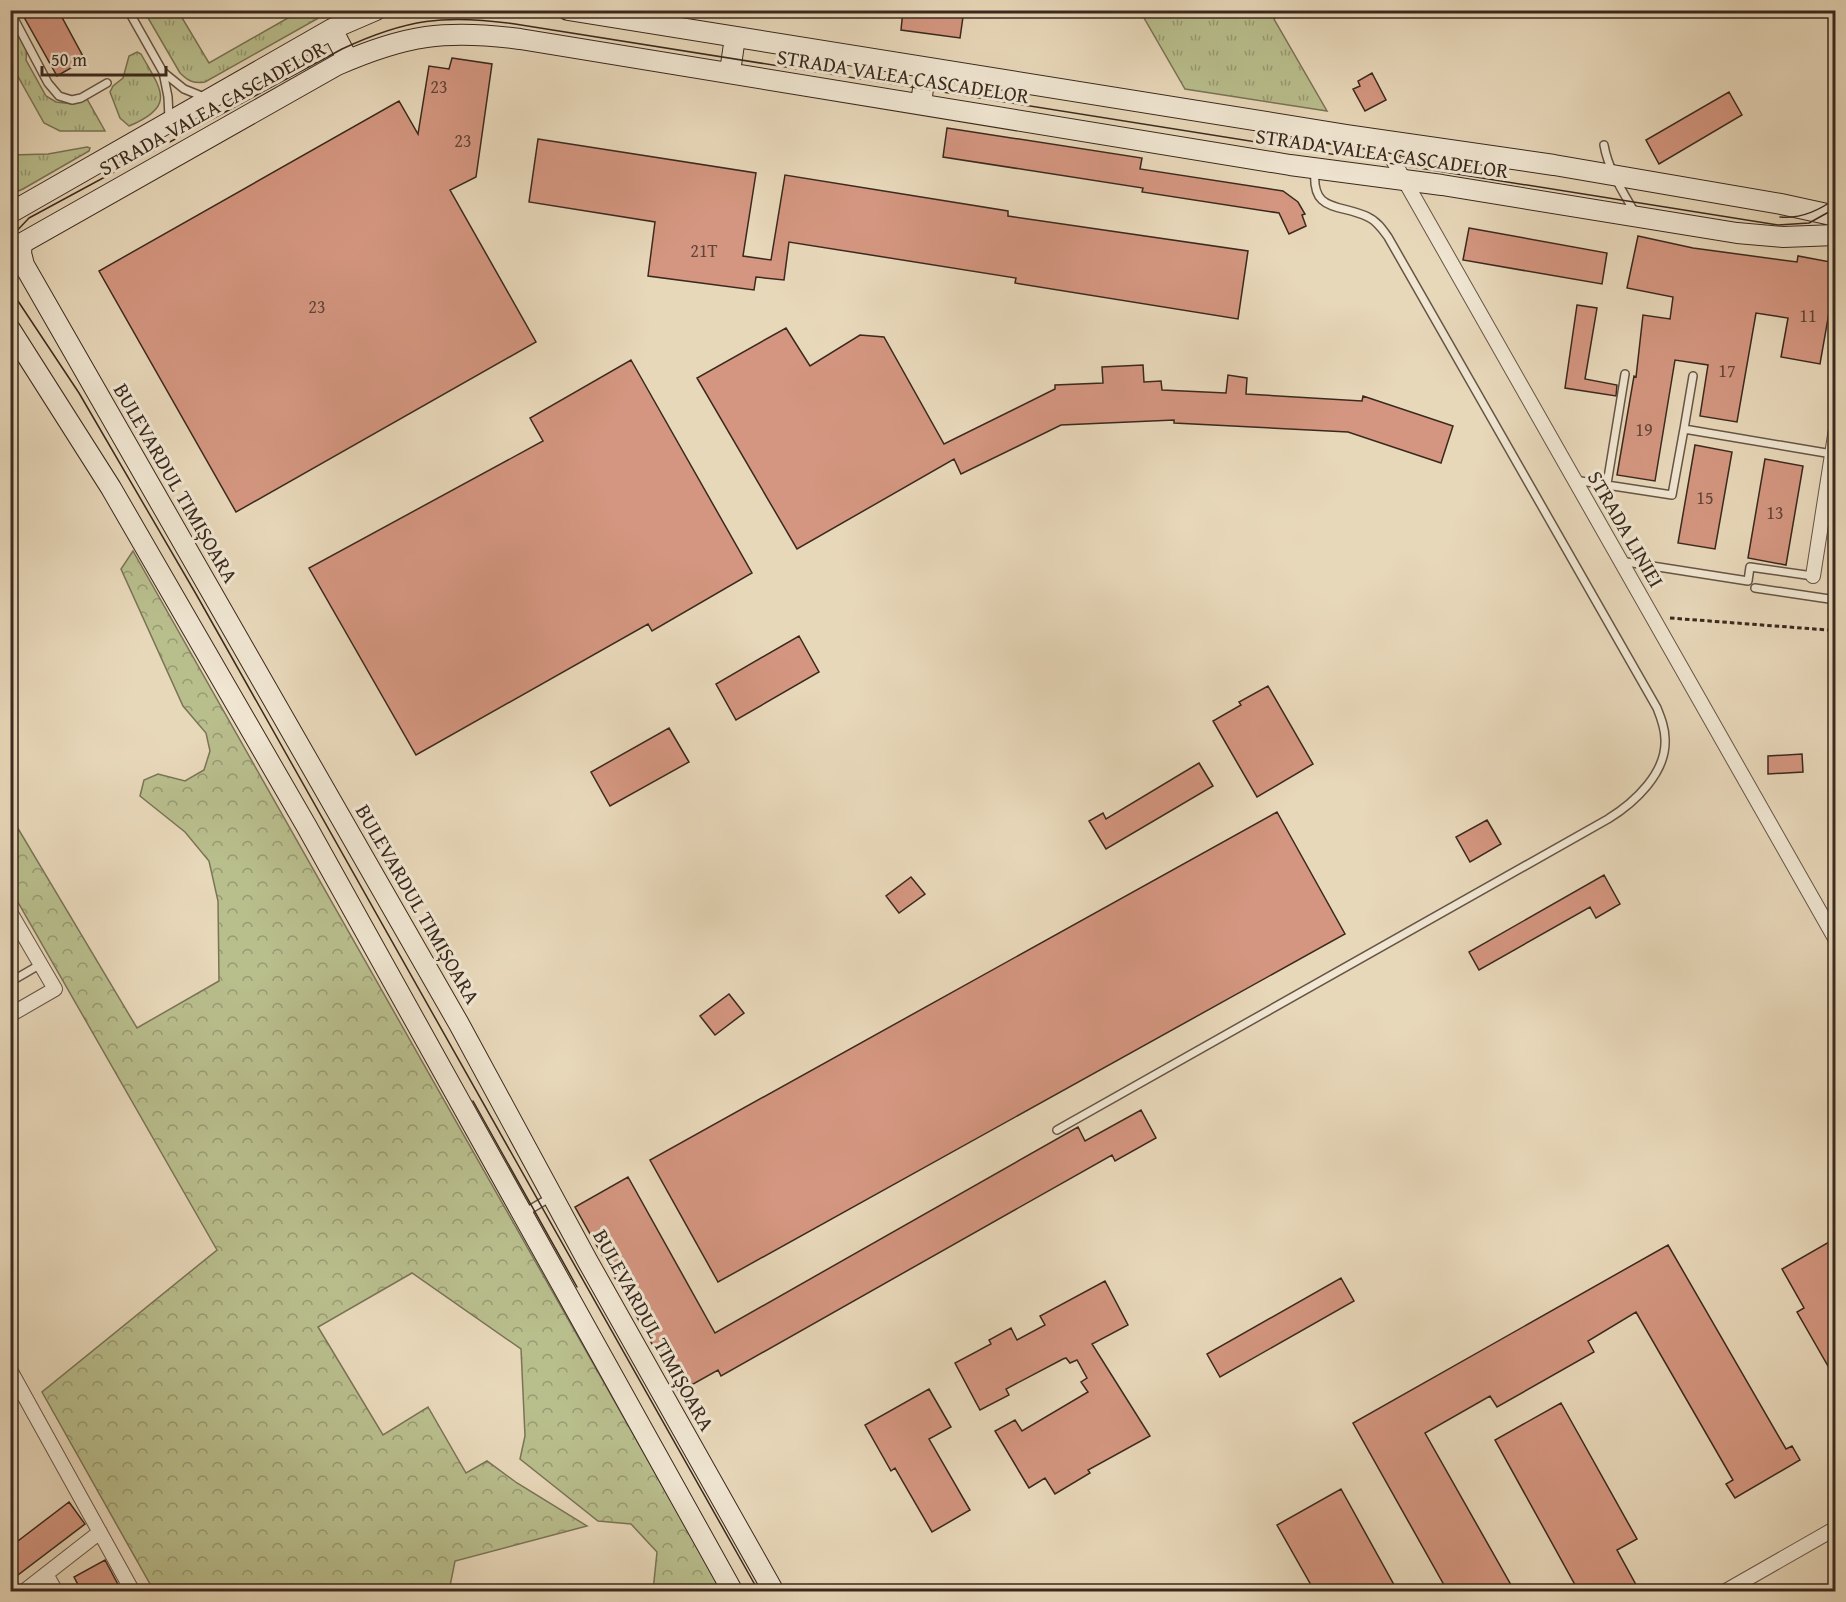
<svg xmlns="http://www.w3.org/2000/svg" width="1846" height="1602" viewBox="0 0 1846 1602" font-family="'Gentium Book Plus',serif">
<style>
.grass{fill:url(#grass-tufts);stroke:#7a7456;stroke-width:1.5}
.forest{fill:url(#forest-crowns);stroke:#7a7456;stroke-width:1.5}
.building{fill:#d49680;stroke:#3a291e;stroke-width:1.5}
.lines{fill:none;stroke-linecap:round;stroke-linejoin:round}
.lane-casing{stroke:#665545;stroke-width:10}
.street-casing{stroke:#665545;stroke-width:16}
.secondary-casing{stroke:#3a291e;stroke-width:22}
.path{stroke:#3a291e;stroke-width:3;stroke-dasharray:4.5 3;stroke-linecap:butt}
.lane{stroke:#f0e6d2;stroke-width:7}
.street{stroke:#f0e6d2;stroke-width:14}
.secondary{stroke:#f0e6d2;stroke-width:20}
.tram{stroke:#3a291e;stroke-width:1.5}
.labels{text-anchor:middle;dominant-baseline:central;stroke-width:6;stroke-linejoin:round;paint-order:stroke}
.number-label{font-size:18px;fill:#604436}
.street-label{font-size:21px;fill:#3a291e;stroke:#f0e6d2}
</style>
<defs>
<pattern id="grass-tufts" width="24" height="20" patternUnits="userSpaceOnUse" patternTransform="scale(1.5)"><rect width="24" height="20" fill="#b9be8d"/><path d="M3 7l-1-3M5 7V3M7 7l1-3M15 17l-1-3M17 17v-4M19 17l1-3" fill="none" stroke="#979a73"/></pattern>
<pattern id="forest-crowns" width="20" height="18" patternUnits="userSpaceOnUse" patternTransform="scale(1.5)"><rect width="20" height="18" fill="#b9be8d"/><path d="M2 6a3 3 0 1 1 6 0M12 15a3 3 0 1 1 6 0" fill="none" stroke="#979a73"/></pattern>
</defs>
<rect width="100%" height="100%" fill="#e8d8ba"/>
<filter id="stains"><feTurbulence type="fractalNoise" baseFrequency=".00333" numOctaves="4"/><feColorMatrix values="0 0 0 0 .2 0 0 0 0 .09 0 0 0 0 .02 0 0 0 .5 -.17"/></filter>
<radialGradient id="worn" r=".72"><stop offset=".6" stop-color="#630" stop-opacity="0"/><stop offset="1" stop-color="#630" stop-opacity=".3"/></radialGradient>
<path class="grass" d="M144,11H178L209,63L300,11H331L205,82C194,84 188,81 180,73Z
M1140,11H1282L1274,19L1327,111L1185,89Z
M10,18L27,50L26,60L46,96L56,102L73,104L87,99L105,131H60L44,123L11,64Z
M137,52L141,54C161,90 177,106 129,126L120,118L110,92L113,86L123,78L129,56Z
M87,147L90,148L89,151L23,189L11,194V155L48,154Z"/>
<path class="forest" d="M133,551L722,1591H653L657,1552L631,1524L598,1521L520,1459L525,1436L521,1349L412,1273L318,1327L383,1435L428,1407L466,1473L487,1461L517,1483L587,1526L455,1561L449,1591H154L42,1392L217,1250L11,890L10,815L137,1028L219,981L218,901L209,861L185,832L140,796L144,780L158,774L185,781L204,770L210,751L206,733L183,706L121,569Z"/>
<path class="building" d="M20,10H58L85,60L57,76Z
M903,10H964L960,38L901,30Z
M452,58L492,64L476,177L450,190L536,342L236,512L99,271L399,101L418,134L429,66L449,69Z
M1372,73L1386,100L1365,111L1353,89L1360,86L1358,81Z
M1729,92L1742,115L1659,164L1646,140Z
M947,128L1142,158L1140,169L1283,191L1298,202L1305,214L1302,215L1306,226L1289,234L1279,213L1142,192L1143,188L943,157Z
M538,139L756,173L743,256L771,260L785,175L1008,211V216L1248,251L1238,319L1015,283L1016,278L789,242L784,280L756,277L754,290L648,276L655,222L529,202Z
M1469,228L1607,253L1602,284L1463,260Z
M1638,236L1693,248L1797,262L1798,256L1836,263V273L1820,364L1781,357L1788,318L1756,313L1737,422L1700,416L1708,365L1675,360L1655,481L1617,475L1634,376L1636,377L1643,315L1670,319L1673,297L1627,288Z
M1577,305L1597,308L1585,379L1617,385L1616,396L1565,388Z
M786,328L810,366L860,335L884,337L944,444L1055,389V385L1103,383L1102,367L1143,365L1144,382L1161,381L1162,390L1226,393L1228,375L1247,378L1246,394L1362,401L1363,396L1453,426L1441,463L1348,432L1174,423V420L1061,425L961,474L954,459L797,549L697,378Z
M631,360L752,573L652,631L648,624L416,755L309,568L543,441L530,418Z
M1695,445L1732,452L1715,549L1678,543Z
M1765,459L1803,466L1786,565L1748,558Z
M799,636L819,672L736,720L716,684Z
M1268,686L1313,764L1257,797L1213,721L1241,705L1239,702Z
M669,728L689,762L610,806L591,772Z
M1802,754L1803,772L1768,774V756Z
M1199,763L1213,786L1106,849L1089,821L1103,813L1106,819Z
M1277,812L1345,934L718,1282L650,1160Z
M1487,820L1501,844L1470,862L1456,837Z
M1604,875L1620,904L1596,918L1590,907L1479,970L1469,952Z
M911,877L925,894L899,913L886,896Z
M729,994L744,1013L715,1035L700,1016Z
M1141,1110L1156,1138L1115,1161L1112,1155L721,1376L718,1370L679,1392L575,1207L628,1177L715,1333L1078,1127L1085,1141Z
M1836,1238V1380L1797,1312L1804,1308L1782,1269Z
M1668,1245L1786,1449L1792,1446L1800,1460L1735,1498L1726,1484L1733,1480L1636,1312L1588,1341L1594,1352L1497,1407L1490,1396L1425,1433L1515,1592H1448L1353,1423Z
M1341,1278L1354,1301L1220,1377L1207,1354Z
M1105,1281L1128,1325L1092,1344L1150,1436L1088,1470L1090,1473L1055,1494L1045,1478L1029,1488L995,1431L1015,1420L1022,1431L1088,1392L1081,1382L1087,1378L1077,1360L1070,1363L1066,1358L1063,1359L1006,1389L1009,1395L980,1410L955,1363L991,1344L989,1340L1011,1328L1017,1340L1045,1325L1040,1316Z
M929,1389L951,1427L929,1439L970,1510L932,1532L895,1468L891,1471L865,1425Z
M1561,1403L1637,1539L1617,1550L1640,1592H1579L1495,1440Z
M1341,1489L1398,1592H1315L1277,1525Z
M69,1502L85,1524L10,1581V1547Z
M105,1560L122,1592H82L74,1577Z"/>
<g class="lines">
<defs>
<path id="lane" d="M128,10L163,72L168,97L169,118
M10,11L48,83L59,96L72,100L81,98L107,83
M163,72L184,89L204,97
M1604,145C1608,169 1623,192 1635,213
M1684,429L1693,376
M1574,480L1672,495L1684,429L1832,454
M1607,484L1625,374
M1620,561L1748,581L1750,567L1813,576
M1755,588L1836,600
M10,982L41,964
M1057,1130L1608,819C1634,803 1667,773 1665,739C1665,728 1661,718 1657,708L1388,237C1383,230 1377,221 1368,217C1340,203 1311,214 1315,170
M524,1213L551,1197"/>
<path id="street" d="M1381,139L1836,940
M1813,576L1836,429
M10,912L55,989L10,1015
M10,1370L133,1592
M46,1574L56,1592
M23,1592L100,1532
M1724,1592L1836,1528"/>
<path id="secondary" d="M568,10L1347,135L1554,165L1781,204L1836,216
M332,29L348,60
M730,72L735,37
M921,103L926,68
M10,213L332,29L376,10
M22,243L21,253L24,265L459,1024L587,1260L774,1592
M10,250L337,65C405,35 446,29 520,39L1290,165L1442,185L1737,233L1783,237L1836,235
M10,329L111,488L307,827L733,1592"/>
</defs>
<use href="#lane" class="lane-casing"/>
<use href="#street" class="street-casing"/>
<use href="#secondary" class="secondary-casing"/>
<path class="path" d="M1670,618L1828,630"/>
<use href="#lane" class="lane"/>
<use href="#street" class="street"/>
<use href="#secondary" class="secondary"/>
<path class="tram" d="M1282,137L1379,151L1407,157
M1780,217C1800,219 1820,210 1836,198
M10,238L29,218L342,49C406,19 445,14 515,24L1778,225L1809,223L1836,208
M10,289L79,393L196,594L759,1592
M473,1101L577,1287"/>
</g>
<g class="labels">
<g class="number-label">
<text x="439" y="86">23</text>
<text x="463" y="140">23</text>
<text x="704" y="250">21T</text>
<text x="317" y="306">23</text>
<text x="1808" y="315">11</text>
<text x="1727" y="370">17</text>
<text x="1644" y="429">19</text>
<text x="1705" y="497">15</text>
<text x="1775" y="512">13</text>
</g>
<g class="street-label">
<text transform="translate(903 76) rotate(9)">STRADA VALEA CASCADELOR</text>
<text transform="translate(212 108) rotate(-29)">STRADA VALEA CASCADELOR</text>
<text transform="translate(1382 153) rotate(8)">STRADA VALEA CASCADELOR</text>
<text transform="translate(176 483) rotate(60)">BULEVARDUL TIMIȘOARA</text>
<text transform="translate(1626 529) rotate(60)">STRADA LINIEI</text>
<text transform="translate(418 904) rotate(60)">BULEVARDUL TIMIȘOARA</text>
<text transform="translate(654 1330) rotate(61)">BULEVARDUL TIMIȘOARA</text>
</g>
</g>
<rect width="1846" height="1602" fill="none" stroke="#e8d8ba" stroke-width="36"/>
<rect x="12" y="12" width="1822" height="1578" fill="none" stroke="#3a291e" stroke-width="3"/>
<rect x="18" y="18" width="1810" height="1566" fill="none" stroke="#3a291e" stroke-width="1.5"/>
<path d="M42 66v9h124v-9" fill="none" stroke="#3a291e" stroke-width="3"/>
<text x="51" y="66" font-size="18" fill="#3a291e" stroke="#f0e6d2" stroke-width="4.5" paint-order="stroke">50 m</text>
<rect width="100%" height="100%" filter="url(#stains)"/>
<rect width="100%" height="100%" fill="url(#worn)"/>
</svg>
